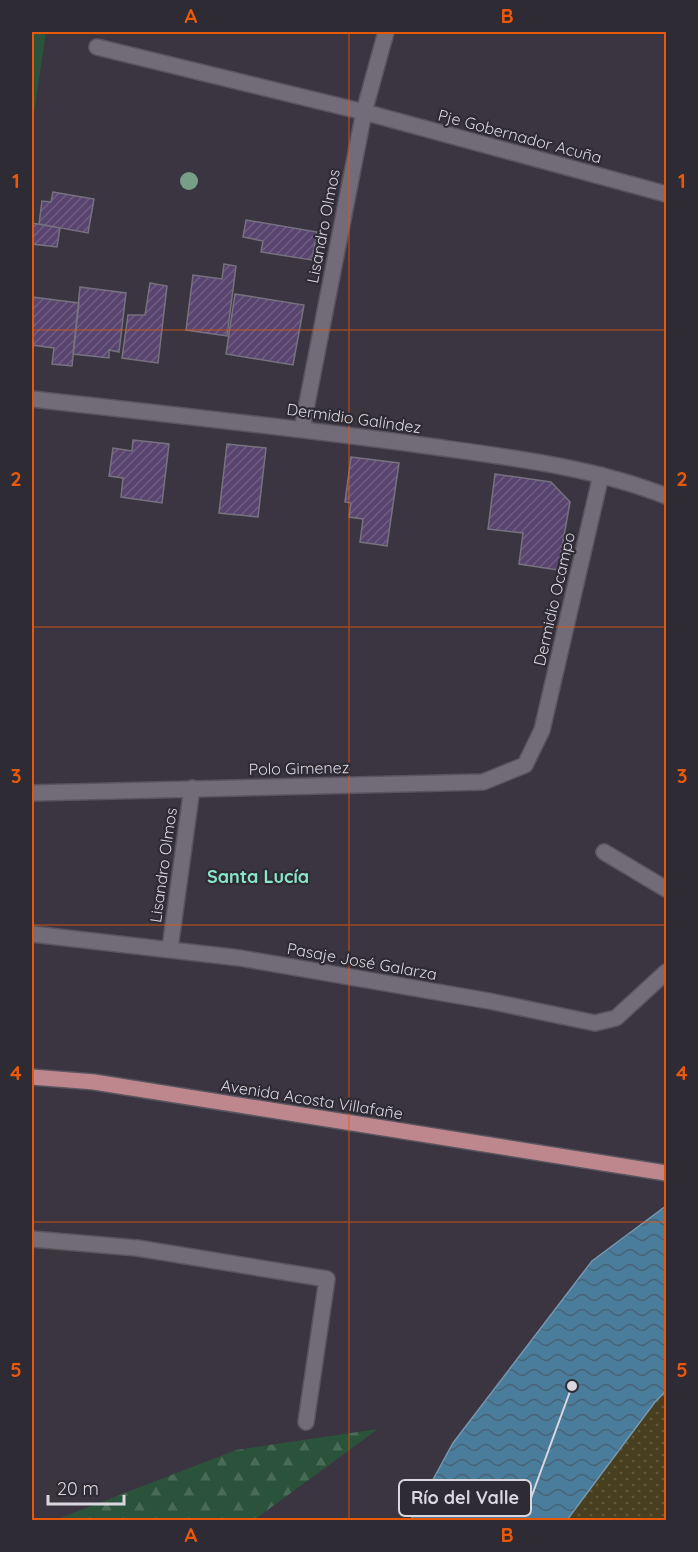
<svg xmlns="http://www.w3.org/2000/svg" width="698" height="1552" viewBox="0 0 698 1552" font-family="Quicksand,sans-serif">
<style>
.forest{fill:url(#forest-firs)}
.sand{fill:url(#sand-dots)}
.pitch{fill:#2b523a}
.water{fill:url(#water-waves);stroke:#7697af;stroke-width:1.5}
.building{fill:url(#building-hatch);stroke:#77727f;stroke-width:1.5}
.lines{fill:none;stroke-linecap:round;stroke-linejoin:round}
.minor-casing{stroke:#59545e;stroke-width:18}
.primary-casing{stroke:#59545e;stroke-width:18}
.minor{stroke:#726c79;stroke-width:15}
.primary{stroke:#be878d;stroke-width:15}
.tree{fill:#779f88}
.grid{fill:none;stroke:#e8590c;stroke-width:1.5;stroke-opacity:0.55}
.labels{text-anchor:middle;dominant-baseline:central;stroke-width:4.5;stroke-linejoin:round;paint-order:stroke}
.street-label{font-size:16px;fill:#dbd7df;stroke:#2f2b35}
.neighbourhood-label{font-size:18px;font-weight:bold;fill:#89e7c8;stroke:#2f2b35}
.leader{fill:none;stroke:#dbd7df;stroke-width:2}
.callout-dot{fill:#dbd7df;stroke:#2f2b35;stroke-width:2}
.callout{fill:#2f2b35;stroke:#dbd7df;stroke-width:2}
.callout-label{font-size:18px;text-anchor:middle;font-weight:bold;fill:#dbd7df}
.neatline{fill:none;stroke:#e8590c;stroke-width:2}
.grid-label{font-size:20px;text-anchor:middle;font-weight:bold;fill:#e8590c}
</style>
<defs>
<pattern id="forest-firs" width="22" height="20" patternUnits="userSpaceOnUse" patternTransform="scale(1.5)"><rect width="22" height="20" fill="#2b523a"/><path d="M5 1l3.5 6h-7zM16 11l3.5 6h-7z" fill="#496a56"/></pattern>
<pattern id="sand-dots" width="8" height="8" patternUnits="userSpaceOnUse" patternTransform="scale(1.5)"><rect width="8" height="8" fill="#473f1e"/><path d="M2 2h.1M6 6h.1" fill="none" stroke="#615a3e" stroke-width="1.8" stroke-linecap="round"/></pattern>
<pattern id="water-waves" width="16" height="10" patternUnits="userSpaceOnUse" patternTransform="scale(1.5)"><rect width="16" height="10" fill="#4a7c9b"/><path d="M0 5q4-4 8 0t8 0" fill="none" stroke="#476478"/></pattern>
<pattern id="building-hatch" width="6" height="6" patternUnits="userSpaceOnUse" patternTransform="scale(1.5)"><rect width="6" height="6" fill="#58446e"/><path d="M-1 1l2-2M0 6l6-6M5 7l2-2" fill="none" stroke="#6f5e82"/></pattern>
</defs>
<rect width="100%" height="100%" fill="#3a3540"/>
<path class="forest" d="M378,1429L254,1520H55L236,1450Z"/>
<path class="sand" d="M666,1391V1520H567L655,1402Z"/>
<path class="pitch" d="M32,32H46L32,127Z"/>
<path class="water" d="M666,1206V1391L655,1402L567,1520H411L453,1443L592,1261Z"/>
<path class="building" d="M53,192L94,199L88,233L39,224L42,201L51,202Z
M246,220L317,232L312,260L261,252L263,241L243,237Z
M32,223L60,228L57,247L32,244Z
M224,264L236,266L227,336L186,330L193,275L222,279Z
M150,283L167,286L158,363L122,358L128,315H145Z
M80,287L126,293L119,352L109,350V358L73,354Z
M235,294L304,305L293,365L226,354Z
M32,297L79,303L72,366L52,364L54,348L32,345Z
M133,440L169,444L162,503L121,497L123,478L109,476L113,448L132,451Z
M227,444L266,448L258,517L219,513Z
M351,457L399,463L387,546L360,542L363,519L349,517L351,503L345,502Z
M495,474L551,482L570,502L558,570L519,564L523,533L488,529Z"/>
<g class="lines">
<defs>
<path id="minor" d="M97,47L364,112L666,194
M32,399C159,413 287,427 414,444C498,456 587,465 666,496
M302,429L364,112L386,32
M32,793L483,782L525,765L542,730L601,475
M604,852L666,889
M32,934L240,958L489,1001L595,1023L616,1018L666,972
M170,948L192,788
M32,1239L137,1248L327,1279L306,1422"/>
<path id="primary" d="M32,1077L94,1082L666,1173"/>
</defs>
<use href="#minor" class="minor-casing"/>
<use href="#primary" class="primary-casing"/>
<use href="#minor" class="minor"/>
<use href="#primary" class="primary"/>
</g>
<circle class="tree" cx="189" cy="181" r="9"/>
<path class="grid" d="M349,32V1520M32,330H666M32,627H666M32,925H666M32,1222H666"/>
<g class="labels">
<g class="street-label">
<text transform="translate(520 136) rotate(15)">Pje Gobernador Acuña</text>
<text transform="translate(323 226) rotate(-79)">Lisandro Olmos</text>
<text transform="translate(354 418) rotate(8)">Dermidio Galíndez</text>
<text transform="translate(554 599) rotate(-77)">Dermidio Ocampo</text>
<text transform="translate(299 768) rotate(-1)">Polo Gimenez</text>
<text transform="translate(163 865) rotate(-82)">Lisandro Olmos</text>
<text transform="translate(362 961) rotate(10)">Pasaje José Galarza</text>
<text transform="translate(312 1099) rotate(9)">Avenida Acosta Villafañe</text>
</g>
<g class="neighbourhood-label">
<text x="258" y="876">Santa Lucía</text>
</g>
</g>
<path class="leader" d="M572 1386L531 1498"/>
<circle class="callout-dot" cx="572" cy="1386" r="6"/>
<rect class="callout" x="399" y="1480" width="132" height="36" rx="6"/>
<g class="callout-label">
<text x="465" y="1504">Río del Valle</text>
</g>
<rect width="698" height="1552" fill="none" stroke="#2f2b35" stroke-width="66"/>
<path d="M48 1495v9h76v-9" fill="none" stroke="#dbd7df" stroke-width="3"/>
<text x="57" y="1495" font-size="18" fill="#dbd7df" stroke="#2f2b35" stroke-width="4.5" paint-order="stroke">20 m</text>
<rect x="33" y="33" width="632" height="1486" class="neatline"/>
<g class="grid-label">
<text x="191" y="23">A</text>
<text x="507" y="23">B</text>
<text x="16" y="188">1</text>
<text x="682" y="188">1</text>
<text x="16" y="486">2</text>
<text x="682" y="486">2</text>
<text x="16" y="783">3</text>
<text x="682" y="783">3</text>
<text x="16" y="1080">4</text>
<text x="682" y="1080">4</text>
<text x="16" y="1377">5</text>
<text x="682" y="1377">5</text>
<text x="191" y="1542">A</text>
<text x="507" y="1542">B</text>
</g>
</svg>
